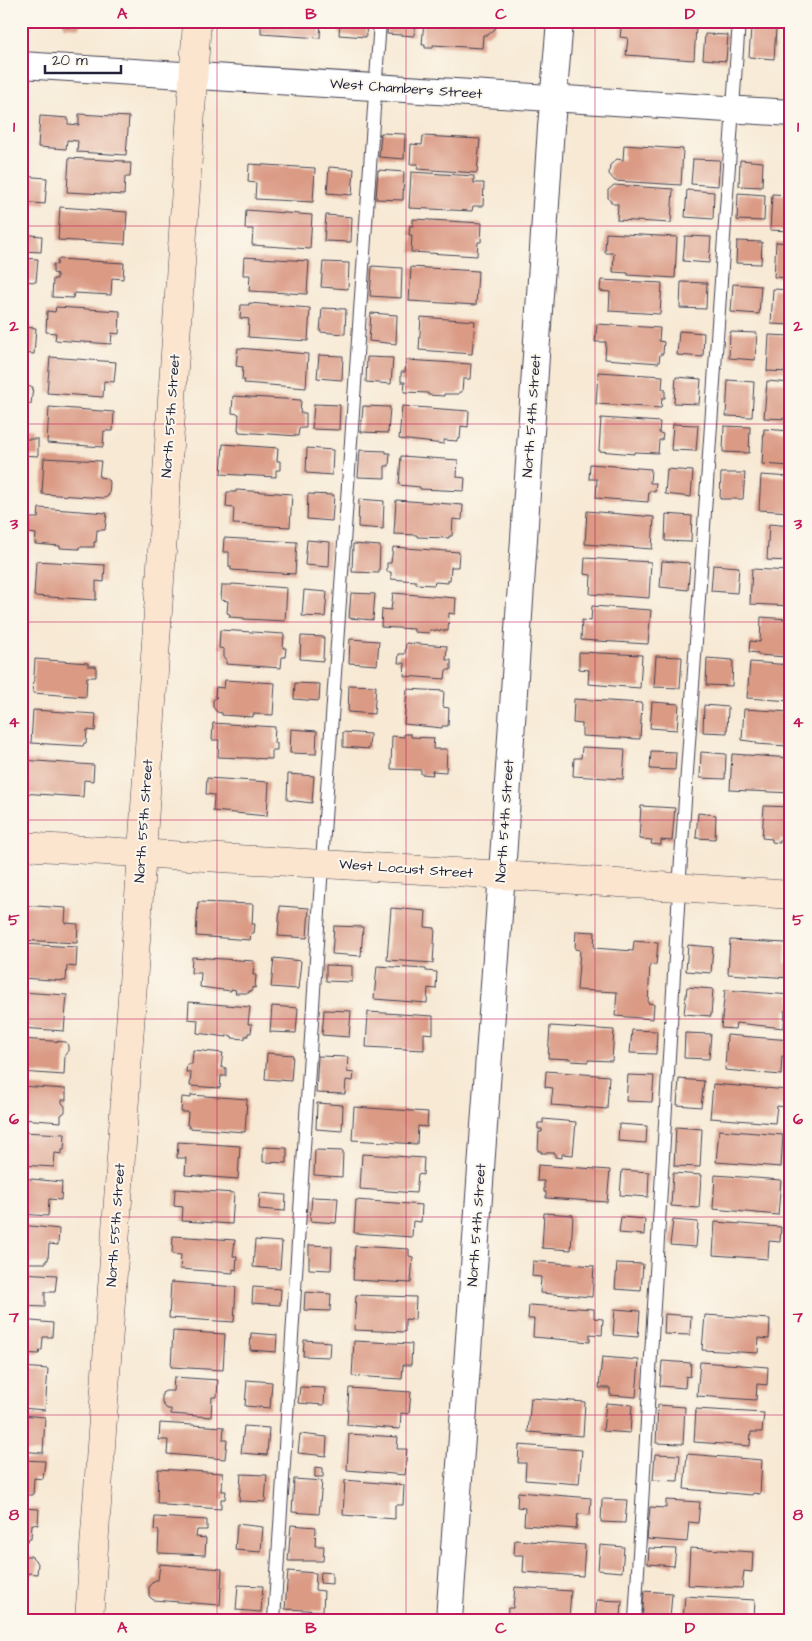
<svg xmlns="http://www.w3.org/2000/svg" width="812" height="1641" viewBox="0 0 812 1641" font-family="'Architects Daughter',sans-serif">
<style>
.building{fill:#da9a84}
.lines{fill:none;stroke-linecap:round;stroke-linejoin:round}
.lane-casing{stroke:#424052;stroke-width:14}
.street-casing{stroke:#424052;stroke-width:28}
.secondary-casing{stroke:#424052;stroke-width:29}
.lane{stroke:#fff;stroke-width:12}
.street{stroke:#fff;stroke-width:26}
.secondary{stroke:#fbe5cf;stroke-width:28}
.grid{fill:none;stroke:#c2185b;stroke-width:1;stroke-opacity:0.55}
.labels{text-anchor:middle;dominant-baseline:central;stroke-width:4;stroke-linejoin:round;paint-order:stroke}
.street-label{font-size:14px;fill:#22223b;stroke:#fbf7ec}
.neatline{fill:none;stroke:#c2185b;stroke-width:2}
.grid-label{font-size:16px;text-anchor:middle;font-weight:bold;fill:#c2185b}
</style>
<rect width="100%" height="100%" fill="#fbf7ec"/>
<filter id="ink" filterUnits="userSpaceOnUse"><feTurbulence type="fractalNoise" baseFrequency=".02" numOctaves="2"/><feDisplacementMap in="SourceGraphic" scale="10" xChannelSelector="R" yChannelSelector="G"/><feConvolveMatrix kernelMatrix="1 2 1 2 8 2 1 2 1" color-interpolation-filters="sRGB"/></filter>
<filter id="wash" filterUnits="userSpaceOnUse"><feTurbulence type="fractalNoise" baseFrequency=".0096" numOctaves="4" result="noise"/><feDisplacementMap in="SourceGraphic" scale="20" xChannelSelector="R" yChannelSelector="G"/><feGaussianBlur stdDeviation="1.12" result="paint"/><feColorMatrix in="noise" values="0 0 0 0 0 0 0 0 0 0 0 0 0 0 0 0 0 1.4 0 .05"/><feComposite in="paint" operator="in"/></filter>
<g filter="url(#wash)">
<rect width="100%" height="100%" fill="#f7e9d4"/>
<g id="blocks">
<path class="building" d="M64,21H131V28L80,24V28L63,27Z
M261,21H321L320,38L261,34Z
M340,21H367L366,37L339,35Z
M388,21H415L414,36L387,34Z
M424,21H496L495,29L488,35H483L482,48L433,45V48H425V45H422Z
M622,22L696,27L694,60L626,55L628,38L620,37Z
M751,27L776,28L774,59L749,57Z
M705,34L728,35L726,61L703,59Z
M789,52H791V71H788Z
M79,114L129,117L126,155L77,152L78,141L67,140L66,149L38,147L40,116L68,118V124L79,125Z
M381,133L405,134L404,159L379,157Z
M423,136L480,139L477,173L417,169L418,164H410L411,144L422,145Z
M624,145L683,149L681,185L615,181L609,174L610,165L617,159L623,160Z
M69,158L124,161V163H131L130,177H125L124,195L67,192Z
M693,159L720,160L718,186L691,184Z
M740,160L763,162L762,187L739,186Z
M249,164L315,168L313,202L255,199L256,183L248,182Z
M329,167L354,169L352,195L327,193Z
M378,170L404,172L403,200L376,199Z
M411,172L474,176V183H484L483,206H473L472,211L409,208Z
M21,176L47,178L45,204L21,202Z
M614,185L673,189L671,223L617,220L618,204H613L608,198V190Z
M687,190L714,192L713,219L685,217Z
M738,193L765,195L764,221L737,220Z
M772,194L791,195V231L770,230Z
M60,207L127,212L125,244L58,240Z
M246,210L312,215L310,249L252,245L253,229H245Z
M326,215L352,217L351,242L324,241Z
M413,219L482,223L481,242H478L477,256L411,252L412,235H409L410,225L413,226Z
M606,233L677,237L675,278L628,275V273L613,272L614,253H605Z
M21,234L42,236L41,252L21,251Z
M685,236L711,237L709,263L683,261Z
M737,241L762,242L761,264L736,263Z
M776,242L791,243V278L774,277Z
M244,257L309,261L307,294L249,291L250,275H243Z
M21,258L38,259L36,282L21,281Z
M58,259L124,263L123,279L112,278L111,295L74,293L73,298L52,297L53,279H57V274L53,273V264L57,265Z
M323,262L349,263L348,289L321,287Z
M372,266L402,268L401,298L370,296Z
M411,267L478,271L476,305L409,301Z
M601,280L662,283L660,314L609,311L610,292L600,291Z
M681,282L707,283L706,309L680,308Z
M733,284L761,286L759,314L731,312Z
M773,289L791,290V325L771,324Z
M249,303L310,308L308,341L248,337L249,319L240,318L241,305H249Z
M56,307L120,311L119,334L112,333L111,344L55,340L56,333L46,332L47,311L55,312Z
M322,308L346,309L345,334L320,332Z
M371,313L397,315L396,344L369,341Z
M421,317L475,321L472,354L419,350Z
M597,324L660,328L659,341L664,342L663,354H660L659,363L605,359L606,342H595Z
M21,327L36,328L34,354L21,353Z
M679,331L704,333L703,357L677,355Z
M730,332L757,333L755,360L729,358Z
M769,335L791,336V372L767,371Z
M238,348L308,354L306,388L244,383L245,380H242L243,367L236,366Z
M319,355L343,356L342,380L317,378Z
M50,357L116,362L114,382L104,381L103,397L47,393Z
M367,357L393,358L391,384L366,382Z
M406,360L471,364L470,379H463L462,392H459V394H444V396L428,395V393L404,392L405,382H401V372H405Z
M598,372L663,376L662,389H665V398H662L661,408L596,404Z
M676,377L701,379L699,404L674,403Z
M728,380L754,382L752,417L726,416Z
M767,381L791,383V419L764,418Z
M21,386L33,387L31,404L21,403Z
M233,396L301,400L300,413H306V428H299L298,436L239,432V430H238L239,414L232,413Z
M314,404L340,405L339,430L312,429Z
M363,406L390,407L388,433L361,432Z
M402,406L469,411L468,427L461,426L460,439H457V441L444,440V444L399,439Z
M49,407L114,412L113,431H104L103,447L47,443Z
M601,418L660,422L659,433L663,434L662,440H659L658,453L634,452V454L599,451Z
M673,424L698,425L696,451L671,450Z
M724,426L750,427L749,453L723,452Z
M764,429L791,431V466L762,464Z
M21,433L25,434V439H38V456L21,455Z
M223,444L278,448L277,461H280V470H276V477L221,474Z
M307,448L333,450L332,475L306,473Z
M360,450L386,451V453H390L389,466H385V478L358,477Z
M401,456L458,460L457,477L465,478L464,491L420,489V487L399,485Z
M44,458L101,461L99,477L105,478L110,482L109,495L105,498L42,494Z
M590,464L651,469L650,483H656L655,492L649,491L648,502L596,498L597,479H589Z
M667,469L693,471L691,497L665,494Z
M721,473H745L743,499H720Z
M761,475L791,477V512L759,510Z
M21,489L26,490L25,506H21Z
M236,490L292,494L290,527L233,524L234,508L226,507L227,492H236Z
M308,494L334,495L332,521L307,519Z
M359,499L384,501L383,529L358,527Z
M396,500L463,505L462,520L453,519L452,536H449V538L417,537V535L394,534Z
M39,508L107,513L105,530H97L96,542H94V547H79V549L60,548V546L35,544L36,534L29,533L30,518H38Z
M587,511L654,517L652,549L585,544Z
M666,514L692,516L691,542L665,541Z
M769,524L791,526V561L767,560Z
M224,538L297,542L295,574L231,570V567H229V552H223Z
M307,540L330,542L329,567L305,565Z
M353,544L380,546L379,573L352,572Z
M393,547L459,552L458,567H451L450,580H448V583L435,582L434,585L416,584V581L391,579V572H387V563H391Z
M585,558L651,562L649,598L590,594L591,575L584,574Z
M36,561L105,565L104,582L96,581V600L34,596Z
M662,561L690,563L688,590L660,587Z
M713,565L739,567L737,593L711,591Z
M752,569L791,571V606L750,604Z
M232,584L287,588L285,621L244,619V618L229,617L230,614L227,613L228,601L221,600L222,585H232Z
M304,590L327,592L325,617L302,616Z
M351,593L375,594L373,620L349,618Z
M393,593L456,598L455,614L449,613L448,631L430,630L429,633L414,632V629L381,627L382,609L391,610Z
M592,606L651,610L648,644L581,640L582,620L591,621Z
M761,617L788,619L787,637L791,638V644H787L786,657L758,655V653L749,652L750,641L760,642Z
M220,630L284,634L283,648H286L285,657H282L281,668L226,664V658H224V649L219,648Z
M301,636L324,637L323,661L300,659Z
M350,639L379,641L377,665L349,663Z
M406,643L447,646L446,660H451V670H446L445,679L404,676L405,663H398L399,654H405Z
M579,652L642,655L640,688L588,684L589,670L579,669Z
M656,656L682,657L680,688L654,687Z
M707,658L733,660L732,686L706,685Z
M35,659L88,663V666H96V677H87L86,697L33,693Z
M750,662L791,665V701L747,698Z
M225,680L275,683L273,715L253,714V717L222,715V713L217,712L213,707V700L217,697H215L216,687L224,688Z
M295,683L320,684L319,701L294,699Z
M349,685L376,686L374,714L348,712Z
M407,689L444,691L443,707L449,708L448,726H442V728L404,724Z
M574,699L642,703L640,739L582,736V724L573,723Z
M652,702L679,704L677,730L650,728Z
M704,705L728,707L727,733L703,732Z
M744,709L791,712V743H788L787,746L756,744V742L742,740Z
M33,710L96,714L95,731L87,730L86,743H84L83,746L31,743Z
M213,723L275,727L274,743H277V750H272V759L218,757L219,740H212Z
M291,729L317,731L316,754L290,753Z
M343,732L370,734L369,749L343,747Z
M404,734H411V737L434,738L433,749H447L446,772L432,771L433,775L421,774V770L391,769L392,736L404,737Z
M582,747L625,749L623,779L573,776L574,758H581Z
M651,751L676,752L675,770L650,769Z
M701,752L726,754L725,779L700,778Z
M732,754L791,758V793L730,790Z
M22,760L94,765L93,781L84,780L83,797L21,793Z
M288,774L314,776L312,803L287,800Z
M207,778L269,782L267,816L213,811L214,795L206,794Z
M641,806L675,808L672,841L661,840V845L651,844L652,840L639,839Z
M764,806L791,807V839H780V843L772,842V839L762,838Z
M698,813L716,815L715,839L696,838Z
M198,902L253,904L252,924H255L254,933H251L250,940L196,936Z
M21,905L66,908L65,923L78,924L77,943L21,940Z
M280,906L309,908L307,938L278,936Z
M391,908L426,911L425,927L435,928L433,963L387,960Z
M334,926L363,927L361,956L332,954Z
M576,931L595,932L594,948L633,951L634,941L658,943L656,965L650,964L648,1003L654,1004L653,1019L615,1016L617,992L577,990L580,950L575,949Z
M730,940L786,943L785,963L791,964V978L728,974Z
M21,944L77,947L76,967L67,966L66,981L21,978Z
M688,945L713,947L711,973L686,971Z
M192,957L254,961L253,975H256L255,988L252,987V991H249V993H235L236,990L231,989V991L200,987L201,973H191Z
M274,958L301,961L298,989L271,987Z
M326,965L352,966V982L326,981Z
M377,966L426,969V971L437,972L436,989L428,988L427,1003L374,999Z
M687,987L713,989L711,1016L684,1014Z
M725,990L791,995V1011L785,1010L784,1028L736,1023L735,1029L721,1028Z
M21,992L67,995L64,1031L21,1028Z
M189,1002L250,1007L248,1024H252L251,1033H248V1036H245V1039L232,1038V1036L227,1035V1037L197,1033L198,1020L188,1019Z
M272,1006L298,1008L296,1033L270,1032Z
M324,1010L351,1011L349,1037L322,1035Z
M368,1012L433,1016V1034L424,1033V1050L366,1047Z
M550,1026L614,1030L612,1061L588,1060V1062L571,1061L572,1059L548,1058Z
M632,1030L657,1031L656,1054L630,1053Z
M685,1033L711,1034L709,1059L684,1058Z
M727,1035L791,1040L790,1057L782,1056L781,1075L725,1070Z
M21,1039L66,1042L68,1046V1051L65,1055L64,1075L21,1072Z
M193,1050L223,1053L221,1067L226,1068V1076H221L220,1088L190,1086L191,1072H186L187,1064H192Z
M267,1053L293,1055L291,1081L265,1079Z
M318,1056L348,1057L347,1072L354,1073L353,1081L346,1080L345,1094L316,1093Z
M546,1071L609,1076L607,1109L551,1105L553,1088L545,1087Z
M628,1075L654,1076L652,1102L626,1101Z
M679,1079L704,1081L701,1107L677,1105Z
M713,1084L789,1090L787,1107L777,1106L775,1123L710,1118Z
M21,1086L66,1089V1100H62V1103L65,1106V1112L61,1115V1122L21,1119Z
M191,1095L247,1099L245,1132L189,1128V1126L187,1125L188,1112H181L182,1097L191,1098Z
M317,1103L343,1105L342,1131L316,1129Z
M354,1107L428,1112L427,1127L418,1126L417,1144L352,1140Z
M543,1119L576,1122L573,1155L562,1154V1158L555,1157V1153H541V1151H538L539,1132H542V1129H538V1123H543Z
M619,1124L647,1126L646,1143L618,1141Z
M676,1127L702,1129L700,1167L674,1166Z
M719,1130L783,1135L781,1167L716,1162Z
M21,1132L65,1134L64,1150H62V1154L55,1153L54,1167L21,1165Z
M178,1142L240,1146L238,1179L185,1175L186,1158H177Z
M263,1147L287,1148V1163L263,1162Z
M315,1150L343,1151L342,1177L314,1175Z
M362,1154L424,1158L423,1175L418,1174L416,1193L360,1189Z
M538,1165L610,1170L607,1202L546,1198V1192H544V1181H537Z
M622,1170L649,1172L648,1197L620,1195Z
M673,1173L701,1175L699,1208L671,1206Z
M715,1175L781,1180L778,1215L713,1209Z
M21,1178L62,1182L61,1200L49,1199L48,1216L21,1214Z
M175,1189L234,1193L232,1224L182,1221L183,1207L174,1206Z
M260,1193L286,1195L285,1211L259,1209Z
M312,1197L338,1198L336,1223L310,1221Z
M356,1200L422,1205L421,1222L413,1221L412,1237L354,1233Z
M544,1213L573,1215L571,1250L542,1248Z
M621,1217L645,1219L644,1235L619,1233Z
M673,1220L698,1222L696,1247L670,1245Z
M715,1222L781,1227L780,1242L769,1241L768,1259L713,1255Z
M21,1225L59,1229L58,1245L49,1244L48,1260H46V1263H21Z
M173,1236L235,1240L233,1256H237L236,1270L233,1269V1273L180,1269L181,1255L172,1254Z
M255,1240L282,1242L280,1269L253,1267Z
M309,1245L332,1246L331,1270L309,1269Z
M355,1246L409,1249V1256L413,1257L411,1283L353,1280Z
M533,1261L594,1266L592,1297L540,1293L541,1277L532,1276Z
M617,1263L643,1264L641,1291L615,1289Z
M21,1273L57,1275L55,1292H45V1307L21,1306Z
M171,1282L236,1287L234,1322L169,1318Z
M253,1287L281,1289L280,1305L252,1303Z
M305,1292L331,1294L330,1311L304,1310Z
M356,1295L416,1297L415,1320L405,1319V1332L354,1330Z
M529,1305L594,1309V1318L603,1319L602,1335L590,1334V1342L533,1337L534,1319H528Z
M615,1309L640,1311L638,1337L613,1335Z
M665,1314L691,1316L690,1335L664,1334Z
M705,1315L770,1319L769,1339L759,1338L758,1353L702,1350Z
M21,1320L53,1323L52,1337H43L42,1350H40L39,1354L21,1353Z
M173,1331L225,1334L223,1370L171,1367Z
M251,1333L277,1335L276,1352L250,1350Z
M304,1340L330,1342L329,1357L303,1356Z
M354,1341L412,1344L411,1365H403L402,1379L352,1376Z
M602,1357L639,1360L636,1397L610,1395V1388H599Z
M662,1361L691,1363L690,1377L686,1376L685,1388L660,1386Z
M700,1362L768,1367L767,1385L757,1384L756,1400L697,1396Z
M21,1367L48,1369L45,1410L22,1408Z
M174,1377L218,1380L217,1397H212L211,1417L171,1414V1409H167L162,1403V1393L166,1391H173Z
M247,1380L272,1382L270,1408L245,1406Z
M300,1387L325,1388L324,1405L298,1403Z
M349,1388L411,1392L409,1414L401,1413L400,1429L347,1425Z
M531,1398L585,1402L583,1436L528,1432Z
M606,1403L632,1405L630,1433L603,1431Z
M658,1405L685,1407L683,1444L656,1443Z
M696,1409L764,1413L762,1432H751L750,1446L694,1442Z
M21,1415L45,1417L43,1453L21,1451Z
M160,1423L224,1427L223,1440H227L225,1459L167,1454L168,1440H159Z
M244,1426L269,1428L267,1455L241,1453Z
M300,1434L327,1437L326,1456L298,1453Z
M349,1434L398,1437L397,1449H407L405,1475L347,1470Z
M519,1445L582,1450L579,1484L525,1480L526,1463H518Z
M655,1454L680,1455L678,1481L653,1480Z
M687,1454L762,1460L760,1494L753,1493L752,1495L684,1489Z
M21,1460L45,1461L43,1479L34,1478L33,1495H21Z
M315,1467L323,1468V1477H315Z
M158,1469L223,1473L222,1491H226L225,1499H221V1509L165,1505V1503H157Z
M241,1474L267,1475L265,1502L239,1501Z
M294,1479L322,1481L319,1514L292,1512Z
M345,1480L404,1485L403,1505H395V1519L343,1515Z
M518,1492L591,1498L590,1515L578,1514L576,1529L524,1525L525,1508L517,1507Z
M602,1499L627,1500L625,1523L601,1522Z
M666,1500L700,1502L698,1523L689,1522L687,1542L647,1539L650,1507L666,1508Z
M21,1508L39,1509L38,1525L32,1524L31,1538H29L28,1541L21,1540Z
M155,1517L207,1520V1530H197L196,1537L206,1538L205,1555L158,1553L159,1531L154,1530Z
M237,1524L263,1527L261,1552L235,1550Z
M291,1525L316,1527L315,1546H324L323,1561H288Z
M515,1540L585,1545L583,1576L523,1572L524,1555H514Z
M600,1545L624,1547L622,1572L598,1570Z
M649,1548L676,1549L674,1566L648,1564Z
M690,1548L753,1552L752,1572L744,1571L742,1588L688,1585Z
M21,1556H31L38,1563L37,1574L28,1573L26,1596H21Z
M160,1564L222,1569L220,1605L153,1600L149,1596V1586L155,1580H158Z
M288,1571L316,1573L315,1590L324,1591L323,1611L285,1609Z
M321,1572L332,1573V1584L320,1583Z
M238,1585L263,1586L261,1612L236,1610Z
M515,1587L571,1591L569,1620H507L508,1608H513Z
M644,1591L672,1593L670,1620H642Z
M685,1596L755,1600L754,1619L741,1617V1620H683Z
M597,1600L622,1601L621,1620H595Z"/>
</g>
</g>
<g filter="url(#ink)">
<use href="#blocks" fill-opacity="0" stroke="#424052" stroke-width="1"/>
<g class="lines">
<defs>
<path id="lane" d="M274,1620L324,833L380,21
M635,1620L681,858L739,21"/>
<path id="street" d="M21,65L791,113
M449,1620L504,844L551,127L560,21"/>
<path id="secondary" d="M21,846L472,873L791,895
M89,1620L142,853L197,21"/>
</defs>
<use href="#lane" class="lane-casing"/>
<use href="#street" class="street-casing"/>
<use href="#secondary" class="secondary-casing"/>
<use href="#lane" class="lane"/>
<use href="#street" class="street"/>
<use href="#secondary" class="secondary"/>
</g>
</g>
<path class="grid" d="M217,21V1620M406,21V1620M595,21V1620M21,226H791M21,424H791M21,622H791M21,820H791M21,1019H791M21,1217H791M21,1415H791"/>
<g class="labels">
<g class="street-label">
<text transform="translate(406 89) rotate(4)">West Chambers Street</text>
<text transform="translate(171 416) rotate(-86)">North 55th Street</text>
<text transform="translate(532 416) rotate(-86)">North 54th Street</text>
<text transform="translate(144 821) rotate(-86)">North 55th Street</text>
<text transform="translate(505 821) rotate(-86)">North 54th Street</text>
<text transform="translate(406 869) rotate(4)">West Locust Street</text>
<text transform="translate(116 1225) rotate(-86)">North 55th Street</text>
<text transform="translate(477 1225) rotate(-86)">North 54th Street</text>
</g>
</g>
<rect width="812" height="1641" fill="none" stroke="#fbf7ec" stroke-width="55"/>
<path d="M45 65v8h76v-8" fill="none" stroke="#22223b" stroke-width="2.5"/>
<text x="52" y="65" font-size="15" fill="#22223b" stroke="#fbf7ec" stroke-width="4" paint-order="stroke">20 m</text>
<rect x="28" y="28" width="756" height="1586" class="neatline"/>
<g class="grid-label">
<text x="122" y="19">A</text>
<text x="311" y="19">B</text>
<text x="501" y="19">C</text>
<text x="690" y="19">D</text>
<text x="14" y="132">1</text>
<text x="798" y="132">1</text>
<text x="14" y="331">2</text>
<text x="798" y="331">2</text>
<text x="14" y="529">3</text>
<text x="798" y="529">3</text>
<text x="14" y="727">4</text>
<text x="798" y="727">4</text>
<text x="14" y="925">5</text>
<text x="798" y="925">5</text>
<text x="14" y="1124">6</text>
<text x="798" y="1124">6</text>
<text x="14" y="1322">7</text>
<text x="798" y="1322">7</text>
<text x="14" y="1520">8</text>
<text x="798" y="1520">8</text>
<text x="122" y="1633">A</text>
<text x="311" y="1633">B</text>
<text x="501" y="1633">C</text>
<text x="690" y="1633">D</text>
</g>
</svg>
